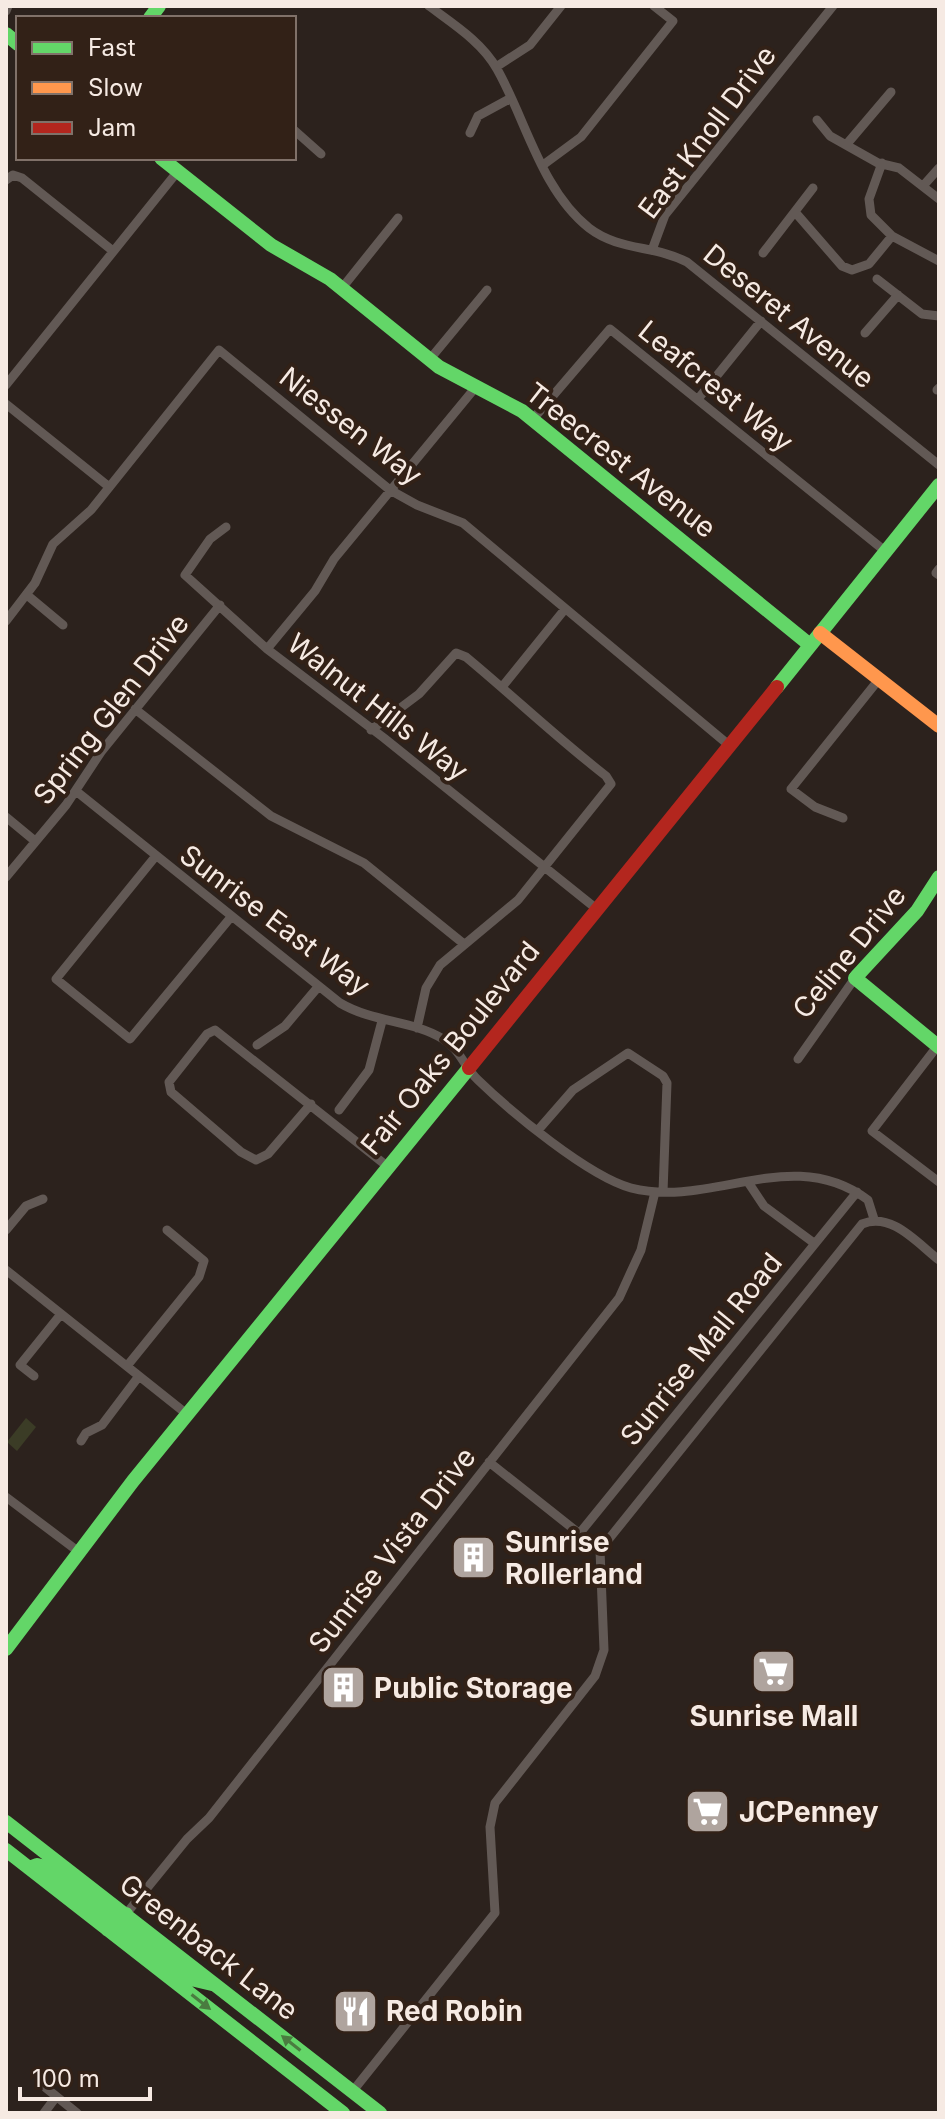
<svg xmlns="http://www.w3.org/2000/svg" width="945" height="2119" viewBox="0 0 945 2119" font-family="Inter,sans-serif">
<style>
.pitch{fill:#3b3c26}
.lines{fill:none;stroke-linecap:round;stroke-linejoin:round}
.street{stroke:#625955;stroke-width:9}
.fast{stroke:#63d668;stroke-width:14}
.slow{stroke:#ff974d;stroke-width:14}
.jam{stroke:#b3261e;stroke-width:14}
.oneway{fill:#4a7c40}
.labels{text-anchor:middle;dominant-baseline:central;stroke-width:8;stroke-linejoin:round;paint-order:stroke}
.street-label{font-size:28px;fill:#f6eae3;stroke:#322117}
.poi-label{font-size:28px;font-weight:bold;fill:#f6eae3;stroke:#322117;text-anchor:start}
</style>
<rect width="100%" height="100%" fill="#2c221d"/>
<path class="pitch" d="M26,1418L36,1427L17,1451L7,1442Z"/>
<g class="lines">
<path class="street" d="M429,6C453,24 482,42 497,69C526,120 541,190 589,228C619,251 654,245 687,262L939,465
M6,11L8,6
M496,67L530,45L561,6
M817,120L830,136L878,163L899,168L939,199
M294,130L321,154
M470,133L478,116L511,98
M846,145L891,92
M882,163L869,199L871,215L892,236L939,261
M543,165L581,137L673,21L654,6
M6,180L13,175L22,178L113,251
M923,186L939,168
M795,212L842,266L852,270L869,264L892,236
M652,250L665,215L833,6
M763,253L813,188
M877,279L922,314L939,316
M342,288L398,218
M865,333L898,295
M430,359L487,290
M6,385L178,171
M937,390L939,388
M698,399L761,321
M6,404L108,486
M533,419L610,329L885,551
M226,527L210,539L185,575L267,649L384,738L598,910
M939,569L936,573L939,575
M27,595L63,625
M6,621L35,583L53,544L91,510L219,350L390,490L417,505L463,523L730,746
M267,649L315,591L334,559L475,388
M502,687L565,609
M135,709L271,816L364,863L464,944
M371,730L419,694L456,653L466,657C513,696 557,738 606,776L611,784L518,900L440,965L426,988L417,1028
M76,791L340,1003C374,1023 413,1020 443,1039C460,1049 464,1067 478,1080C511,1112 588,1176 631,1188C713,1209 791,1143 868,1200L874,1219
M6,817L35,841
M843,818L815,807L791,789L880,678
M155,857L56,979L130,1039L231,917
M6,877L66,805L101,752L220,605
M939,1044L872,1131L939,1182
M257,1045L285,1026L318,987
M798,1059L855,978
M311,1104L268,1154L256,1160L241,1152L171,1092L169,1082L207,1034L215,1030L387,1166
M339,1110L369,1070L382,1021
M539,1129L573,1090L628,1053L663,1076L667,1083L663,1192
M748,1182L764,1206L814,1243
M6,1230L26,1206L43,1199
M6,1270L188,1415
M127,1366L199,1277L204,1261L167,1230
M34,1376L20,1365L61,1314
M81,1441L86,1433L102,1425L139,1376
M489,1462L600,1550
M6,1497L79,1552
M579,1534L857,1192
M126,1914L187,1839L209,1818L619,1298L641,1250L655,1192
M46,2088L77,2113
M352,2092L495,1913L490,1827L495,1803L595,1676L604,1650L600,1550L862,1224C892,1212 916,1242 939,1260
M44,2113L56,2097"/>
<path class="fast" d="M150,18L159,6
M6,34L18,44
M161,158L271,245L330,279L439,367L522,411L810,645
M777,687L939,485
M939,877L917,911L855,978L939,1047
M6,1649L133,1481L469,1068
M6,1822L380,2113
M6,1850L343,2113
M29,1868L37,1865L48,1868L109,1916L126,1914
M108,1930L122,1928L191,1979L212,1984"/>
<path class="slow" d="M820,633L939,726"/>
<path class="jam" d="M469,1068L777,687"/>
</g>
<defs><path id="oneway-solid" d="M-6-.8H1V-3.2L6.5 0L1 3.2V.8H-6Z" transform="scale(2)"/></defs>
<g class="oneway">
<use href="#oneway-solid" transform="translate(201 2002) rotate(38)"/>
<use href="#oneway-solid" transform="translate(291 2043) rotate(-142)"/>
</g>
<defs>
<symbol id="building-square" viewBox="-11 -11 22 22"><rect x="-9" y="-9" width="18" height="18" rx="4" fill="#afa49e" stroke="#322117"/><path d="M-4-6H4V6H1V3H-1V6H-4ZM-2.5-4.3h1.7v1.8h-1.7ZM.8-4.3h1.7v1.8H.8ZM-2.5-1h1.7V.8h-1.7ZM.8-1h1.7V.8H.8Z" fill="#fff"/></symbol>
<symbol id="supermarket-square" viewBox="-11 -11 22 22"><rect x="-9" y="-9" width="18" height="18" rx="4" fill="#afa49e" stroke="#322117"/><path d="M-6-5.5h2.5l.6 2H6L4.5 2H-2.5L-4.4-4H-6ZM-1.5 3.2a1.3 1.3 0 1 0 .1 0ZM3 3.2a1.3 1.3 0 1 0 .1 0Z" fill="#fff"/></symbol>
<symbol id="restaurant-square" viewBox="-11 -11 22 22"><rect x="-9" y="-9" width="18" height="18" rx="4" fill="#afa49e" stroke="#322117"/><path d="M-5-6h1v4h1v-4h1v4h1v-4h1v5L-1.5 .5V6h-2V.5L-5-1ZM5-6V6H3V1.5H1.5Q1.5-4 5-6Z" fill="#fff"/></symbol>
</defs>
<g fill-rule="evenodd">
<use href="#building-square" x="448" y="1532" width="51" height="51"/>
<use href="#supermarket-square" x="748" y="1646" width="51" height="51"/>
<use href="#building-square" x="318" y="1662" width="51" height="51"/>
<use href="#supermarket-square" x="682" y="1786" width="51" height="51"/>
<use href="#restaurant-square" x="330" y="1986" width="51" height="51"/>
</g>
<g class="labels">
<g class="street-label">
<text transform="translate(707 132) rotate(-53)">East Knoll Drive</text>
<text transform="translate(789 316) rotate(39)">Deseret Avenue</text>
<text transform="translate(716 386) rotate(39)">Leafcrest Way</text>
<text transform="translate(351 426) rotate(38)">Niessen Way</text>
<text transform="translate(621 460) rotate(38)">Treecrest Avenue</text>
<text transform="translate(378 707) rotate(38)">Walnut Hills Way</text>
<text transform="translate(111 709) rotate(-52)">Spring Glen Drive</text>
<text transform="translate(275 920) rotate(37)">Sunrise East Way</text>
<text transform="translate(849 952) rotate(-51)">Celine Drive</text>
<text transform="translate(450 1048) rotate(-51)">Fair Oaks Boulevard</text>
<text transform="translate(701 1349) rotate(-51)">Sunrise Mall Road</text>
<text transform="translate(392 1550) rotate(-52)">Sunrise Vista Drive</text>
<text transform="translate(209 1947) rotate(38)">Greenback Lane</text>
</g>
<g class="poi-label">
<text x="505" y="1542">Sunrise<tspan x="505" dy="32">Rollerland</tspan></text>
<text x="374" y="1688">Public Storage</text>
<text x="774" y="1716" text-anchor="middle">Sunrise Mall</text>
<text x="739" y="1812">JCPenney</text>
<text x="386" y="2011">Red Robin</text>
</g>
</g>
<rect width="945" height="2119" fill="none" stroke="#f6eae3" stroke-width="16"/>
<rect x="16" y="16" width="280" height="144" fill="#322117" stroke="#807169" stroke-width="2"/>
<rect x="32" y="42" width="40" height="12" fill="#63d668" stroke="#807169" stroke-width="2"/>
<text x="88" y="56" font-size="24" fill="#f6eae3">Fast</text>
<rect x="32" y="82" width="40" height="12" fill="#ff974d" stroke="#807169" stroke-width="2"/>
<text x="88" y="96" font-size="24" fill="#f6eae3">Slow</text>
<rect x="32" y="122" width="40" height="12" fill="#b3261e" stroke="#807169" stroke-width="2"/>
<text x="88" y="136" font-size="24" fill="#f6eae3">Jam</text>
<path d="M20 2087v12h130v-12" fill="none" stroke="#f6eae3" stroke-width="4"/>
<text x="32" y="2087" font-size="24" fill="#f6eae3" stroke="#322117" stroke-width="6" paint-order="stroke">100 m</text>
</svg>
